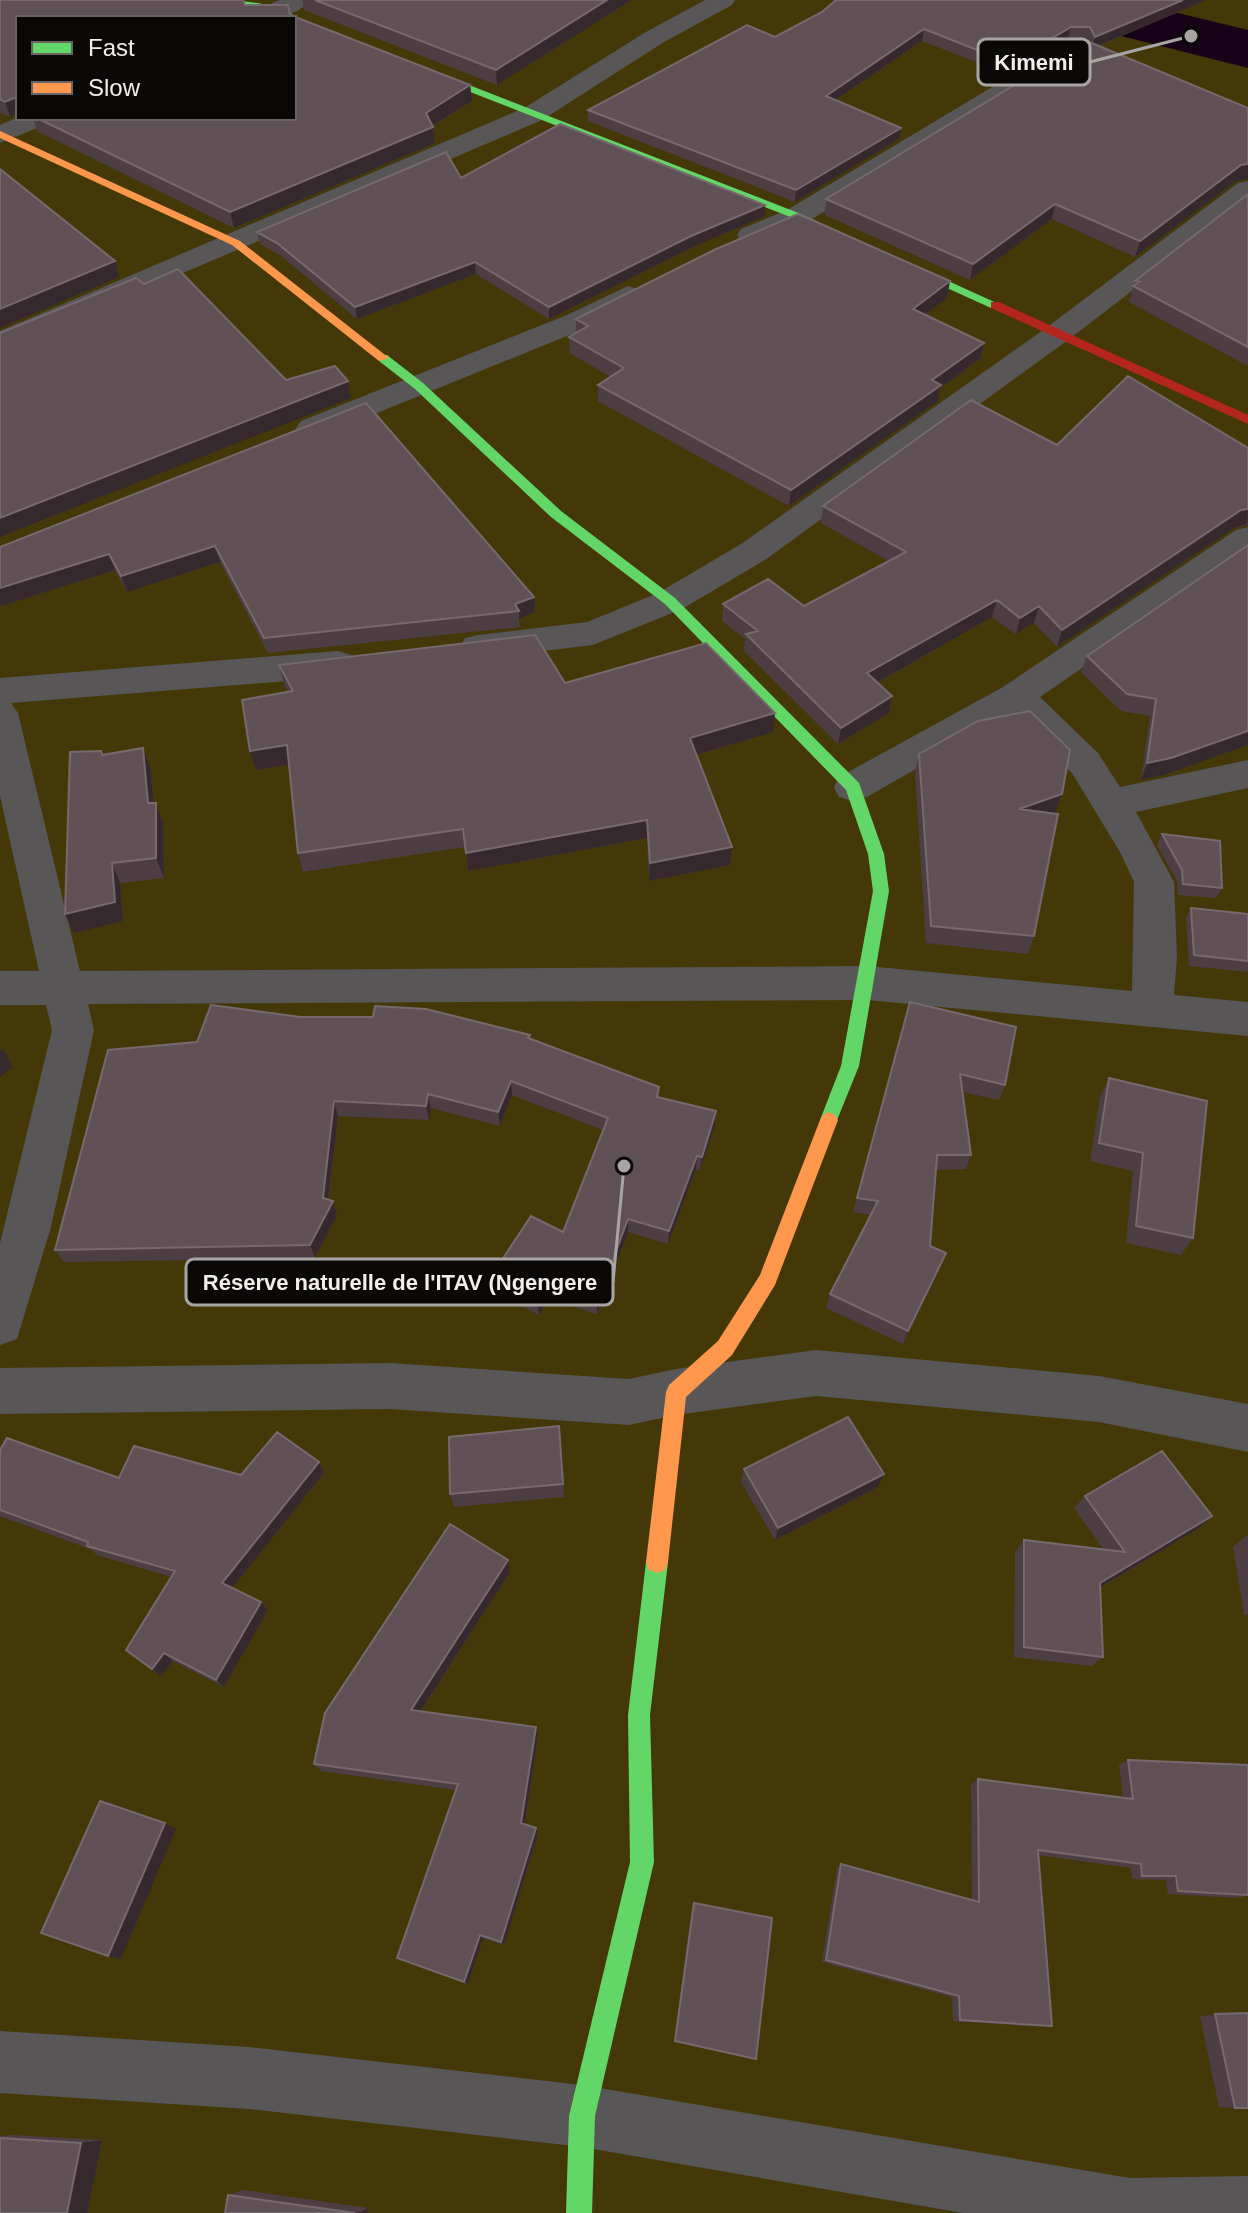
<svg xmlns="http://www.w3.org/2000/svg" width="1248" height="2213" viewBox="0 0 1248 2213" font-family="Helvetica,sans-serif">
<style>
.green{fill:#453808;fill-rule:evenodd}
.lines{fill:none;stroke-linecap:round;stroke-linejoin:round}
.river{fill:#160318;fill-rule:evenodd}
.street{fill:#585656;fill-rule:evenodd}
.fast{fill:#63d668;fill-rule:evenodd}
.slow{fill:#ff974d;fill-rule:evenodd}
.jam{fill:#b3261e;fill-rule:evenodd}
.wall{fill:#4d3e44}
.shaded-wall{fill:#35292d}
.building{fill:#5f5156;stroke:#766a6e;stroke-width:2}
.leader{fill:none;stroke:#aaa5a5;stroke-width:3}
.callout-dot{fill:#aaa5a5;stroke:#0b0808;stroke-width:3}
.callout{fill:#0b0808;stroke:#aaa5a5;stroke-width:3}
.callout-label{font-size:22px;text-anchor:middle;font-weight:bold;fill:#f3eeee}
</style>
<rect width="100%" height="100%" fill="#221e1e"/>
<path class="green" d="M0,0H1248V2213H0ZM18,18H294V118H18Z"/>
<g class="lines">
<path class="river" d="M1021,0H1125L1248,30V68L1030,13Z"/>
<path class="street" d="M279,0H310C296,19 269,18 248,18L251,13Z
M705,0H735L732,5L664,42L542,120L0,351V331L524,108L646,32Z
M1078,39L1087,41L1090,46L1087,51L807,222L761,241L751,244L741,241L737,235L741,229L787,210L1069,41Z
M18,117V118H51L47,124L0,143V125Z
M1248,181V202L1068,340L765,560L682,609L593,645L478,659L465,656L460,647L465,638L478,635L587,622L658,593L741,544L1046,328L1238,183Z
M628,286L638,289L643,295L638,301L589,327L323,435L312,438L301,435L296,428L301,421L567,315Z
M1248,527V554L1040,697L1098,753L1120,787L1248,760V788L1136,812L1174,882L1177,956L1174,995L1248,1002V1036L867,1000L88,1004L94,1030L51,1227L17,1339L0,1345V1243L52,1030L46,1005H0V971H39L0,796V678L338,651L351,655L356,664L351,673L338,677L11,703L18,713L80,971L867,966L1132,991L1134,882L1120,852L1072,773L1012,714L867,797L853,801L839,797L834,787L839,777L1003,687L1236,530Z
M816,1350L1099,1376L1248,1404V1452L1099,1422L816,1396L676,1415L629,1425L390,1409L0,1414V1368L390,1363L629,1379L676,1369Z
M0,2031L249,2047L582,2085L1130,2178L1248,2176V2213H963L582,2147L249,2109L0,2093Z"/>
<path class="fast" d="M216,0C242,0 277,3 298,18L294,21V18Z
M415,64L801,214L1001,305L991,308L793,218L411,69L410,67Z
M379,355H387L423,383L561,511L675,598L859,783L884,854L889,891L859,1066L835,1125L829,1128L823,1125L820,1120L841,1066L873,891L868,854L846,790L665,604L551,517L415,389L379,361Z
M657,1551L665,1554L668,1562L650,1715L654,1862L595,2116L592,2213H566L569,2116L630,1862L628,1715L646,1562L649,1554Z"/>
<path class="slow" d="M0,131L240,241L389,358L379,361L232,245L0,138Z
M829,1112L835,1115L838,1120L775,1285L732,1355L686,1397L668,1562L665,1570L657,1573L649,1570L646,1562L666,1392L669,1385L718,1341L760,1275L820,1120L823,1115Z"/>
<path class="jam" d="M991,302H999L1248,415V424L991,308Z"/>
</g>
<path class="wall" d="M0,0L245,5L290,15L470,85L472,101L433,126L435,143L234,228L37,131L33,118H294L18,18V114L10,117L0,113Z
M302,0H632L497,85L304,10Z
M1207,0L1098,46L1236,181L1135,257L1052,219L970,280L825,215L826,199L1089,42L1088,38H1068L1007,74L922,41L836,100L899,139L795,202L588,121V110L775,37L822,12Z
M461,178L765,205V216L691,248L549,319L476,274L357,319L280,255L260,244L257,232Z
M1248,194V366L1129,302L1135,281Z
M947,298L925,314L984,343L980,359L940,388L938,401L789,506L598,401V385L611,377L570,353L569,337L576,333V319Z
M366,403L534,597L535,612L519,619L520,627L268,653L220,562L127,592L115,570L1,606L0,603V547Z
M1057,445L1248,448V525L1234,528L1057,647L1034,623L1016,634L992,617L877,683L892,696L889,713L838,744L744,651L745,639L722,621L723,604L804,606L889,561L821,523L823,506Z
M1248,545V745L1164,775L1141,780L1150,716L1121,711L1081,672L1087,656Z
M279,665L565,683L773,732L697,755L732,847L730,865L649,881L647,838L468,871L465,847L303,872L298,853L289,764L256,770L288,692L284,684Z
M919,754L1055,813L1054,814L1034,936L1028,954L926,943L915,773Z
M103,755L150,768L154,803H156L163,822L164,878L120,883L123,921L74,933L65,914Z
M1162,834L1222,888L1216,898L1178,895L1177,881L1157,845Z
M1191,908L1248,914V972L1189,966L1186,918Z
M910,1002L1005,1085L999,1100L963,1092L971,1155L966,1169L936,1170L930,1246L940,1267L903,1344L826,1308L830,1294L871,1215L853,1212Z
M300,1017L530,1035V1039L659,1097L716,1111L715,1126L700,1171L696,1169L668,1244L628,1232L597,1314L549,1299L539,1315L492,1290L490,1278L563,1232L603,1130L512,1095L500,1126L431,1108L429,1120L338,1116L329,1200L333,1201L337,1215L315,1258L64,1262L55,1250L197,1042Z
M1109,1078L1193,1238L1181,1255L1126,1243L1133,1171L1090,1161L1100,1097Z
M559,1426L564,1497L454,1507L450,1494Z
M0,1450L119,1478L241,1475L319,1462L324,1473L232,1588L261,1602L268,1610L224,1687L173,1661L161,1676L126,1650L171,1577L97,1555L90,1549L0,1516Z
M744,1469L878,1487L775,1540L741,1482Z
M1085,1496L1212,1516L1199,1528L1100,1588L1103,1657L1092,1666L1014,1657L1015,1552L1024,1540L1104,1550L1074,1508Z
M1246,1536H1248V1615H1244L1233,1547Z
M510,1572L421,1711L538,1735L525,1824L536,1828L538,1834L504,1945L483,1938L468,1984L397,1958L456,1790L321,1771L314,1764Z
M1128,1760L1248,1765V1895L1238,1898L1168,1894L1166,1880L1132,1879L1131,1868L1038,1855L1052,2026L1043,2027L953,2021L952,1997L822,1962L837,1868L841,1864L972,1900L971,1784L978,1779L1123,1798L1119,1765Z
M694,1903L756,2059L674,2042L692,1907Z
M1248,2013L1235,2108L1219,2107L1200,2016Z
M12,2135L102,2140L87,2213H0V2136Z
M243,2190L368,2208L367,2213H225L228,2195Z"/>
<path class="shaded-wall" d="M607,0H632L497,85L496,70Z
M1183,0H1207L1092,48L1095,37Z
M1071,27L1068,38L1007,74L1010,63Z
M924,29L922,41L825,107L826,96Z
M470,85L472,101L427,129L426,113Z
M14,98L18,114L10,117L5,102Z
M433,127L435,143L234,228L230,212Z
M901,128L899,139L795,202L796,190Z
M1248,164V179L1236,181L1135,257L1140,241L1241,165Z
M1055,204L1052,219L970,280L973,264Z
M765,205V216L691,248L549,319V307L691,236Z
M115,261L119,277L0,328V309Z
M475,262L476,274L357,319L355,307Z
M950,281L947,298L911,325L913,309Z
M984,343L980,359L940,388L938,401L789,506L791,490L932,380Z
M348,381L351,398L0,537V518Z
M1248,509L1247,524L1234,528L1057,647L1062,630L1241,510Z
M215,546L220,562L127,592L121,576Z
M109,554L115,570L1,606L0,603V588Z
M534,597L535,612L519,619V611L515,604Z
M997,600L992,617L864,690L867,673Z
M1039,606L1034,623L1016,634L1020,618Z
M892,696L889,713L838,744L841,728Z
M775,713L773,732L689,757L690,738Z
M1248,731V745L1164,775L1141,780L1147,763Z
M287,745L292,764L256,770L250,751Z
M143,748L150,768L156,823L148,803Z
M1062,794L1055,813L1013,828L1019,809Z
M156,803L163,822L164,878L156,858Z
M647,820V838L468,871L466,853Z
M732,847L730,865L649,881L650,863Z
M112,863L120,883L123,921L74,933L65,914Z
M3,1049L13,1067L0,1077V1051Z
M511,1081L512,1095L500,1126L498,1112Z
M428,1094L431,1108L429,1120L426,1106Z
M334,1101L338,1116L327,1211L323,1198Z
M716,1111L715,1126L700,1171L702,1157Z
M697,1156L696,1169L668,1244L669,1231Z
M333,1201L337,1215L315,1258L310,1245Z
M628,1219V1232L597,1314V1302Z
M946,1253L940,1267L903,1344L908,1331Z
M548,1287L549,1299L539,1315L538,1303Z
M319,1462L324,1473L229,1592L222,1583Z
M884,1474L878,1487L775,1540L778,1528Z
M1212,1516L1199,1528L1089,1594L1100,1583Z
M508,1560L510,1572L416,1718L411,1710Z
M261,1602L268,1610L224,1687L216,1680Z
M164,1653L173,1661L161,1676L152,1669Z
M536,1727L538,1735L524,1829L521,1823Z
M165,1823L176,1829L121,1959L108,1956Z
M536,1828L538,1834L504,1945L501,1942Z
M480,1935L483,1938L468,1984L464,1982Z
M102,2140L87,2213H67L81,2143Z
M368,2208L367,2213H358Z"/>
<path class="building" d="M0,0H243L245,5H288L290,15L470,85L426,113L433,127L230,212L37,118H294V18H18V98H14L5,102L0,99Z
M315,0H607L496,70Z
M836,0H1183L1095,37L1090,27H1071L1010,63L924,29L826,96L901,128L796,190L588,110L747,25L775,37L822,12Z
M1087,41L1248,108V164L1241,165L1140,241L1055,204L973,264L826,199Z
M560,124L765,205L691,236L549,307L475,262L355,307L277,243L257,232L446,152L461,178Z
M0,169L115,261L0,309Z
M1248,194V347L1133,286L1139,282L1135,281Z
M798,214L950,281L913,309L984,343L932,380L941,385L791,490L598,385L624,368L569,337L588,326L576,319L714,250Z
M178,269L286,380L335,366L348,381L0,518V333L136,278L144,284Z
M1128,376L1248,448V509L1241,510L1062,630L1039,606L1020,618L997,600L867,673L892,696L841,728L746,634L758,631L723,604L768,579L804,606L906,552L823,506L971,400L1057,445Z
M366,403L534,597L515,604L519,611L264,638L215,546L121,576L109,554L0,588V547Z
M1248,545V731L1171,758L1147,763L1156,699L1127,694L1087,656Z
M535,635L565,683L706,643L775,713L690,738L732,847L650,863L647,820L466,853L463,829L298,853L287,745L250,751L242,700L293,691L279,665Z
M1030,711L1070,750L1062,794L1019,809L1058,814L1034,936L931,926L919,754L978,721Z
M143,748L148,803H156V858L112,863L115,902L65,914L70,752L101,751L102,755Z
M1162,834L1220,841L1222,888L1183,884L1182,870Z
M1191,908L1248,914V961L1194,955Z
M910,1002L1016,1027L1005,1085L960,1074L971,1155H937L930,1246L946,1253L908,1331L830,1294L878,1201L857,1198Z
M211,1005L300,1017H373L375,1006L426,1009L530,1035L528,1038L659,1087L657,1097L716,1111L702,1157L697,1156L669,1231L628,1219L597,1302L548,1287L538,1303L490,1278L531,1216L563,1232L608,1118L511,1081L498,1112L428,1094L426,1106L334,1101L323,1198L333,1201L310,1245L55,1250L108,1050L197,1042Z
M1109,1078L1207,1101L1193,1238L1136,1226L1143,1153L1099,1143Z
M848,1417L884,1474L778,1528L744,1469Z
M559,1426L563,1484L450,1494L449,1437Z
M277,1432L319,1462L222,1583L261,1602L216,1680L164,1653L152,1669L126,1650L175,1571L87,1546L88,1542L0,1510V1450L7,1438L119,1478L134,1446L241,1475Z
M1162,1451L1212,1516L1100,1583L1103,1657L1024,1647V1540L1125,1552L1085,1496Z
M450,1524L508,1560L411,1710L536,1727L521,1823L536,1828L501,1942L480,1935L464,1982L397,1958L458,1784L314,1764L325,1713Z
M1128,1760L1248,1765V1895L1178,1891L1176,1876H1142L1141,1864L1038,1850L1052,2026L960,2020L959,1996L826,1960L841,1864L979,1902L978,1779L1133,1799Z
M100,1801L165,1823L108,1956L41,1933Z
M694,1903L772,1918L756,2059L675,2041Z
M1248,2013V2108H1235L1215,2014Z
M0,2138L81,2143L67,2213H0Z
M228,2195L355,2213H225Z"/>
<path class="leader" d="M1191 36L1090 62M624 1166L613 1282"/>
<g class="callout-dot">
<circle cx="1191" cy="36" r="8"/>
<circle cx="624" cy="1166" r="8"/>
</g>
<g class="callout">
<rect x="978" y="39" width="112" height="46" rx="8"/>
<rect x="186" y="1259" width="427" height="46" rx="8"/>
</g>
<g class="callout-label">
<text x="1034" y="70">Kimemi</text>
<text x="400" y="1290">Réserve naturelle de l'ITAV (Ngengere</text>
</g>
<rect x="16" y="16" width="280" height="104" fill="#0b0808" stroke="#686464" stroke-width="2"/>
<rect x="32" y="42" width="40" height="12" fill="#63d668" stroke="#686464" stroke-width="2"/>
<text x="88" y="56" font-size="24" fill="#f3eeee">Fast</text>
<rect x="32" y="82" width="40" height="12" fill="#ff974d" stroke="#686464" stroke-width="2"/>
<text x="88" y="96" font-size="24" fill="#f3eeee">Slow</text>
</svg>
